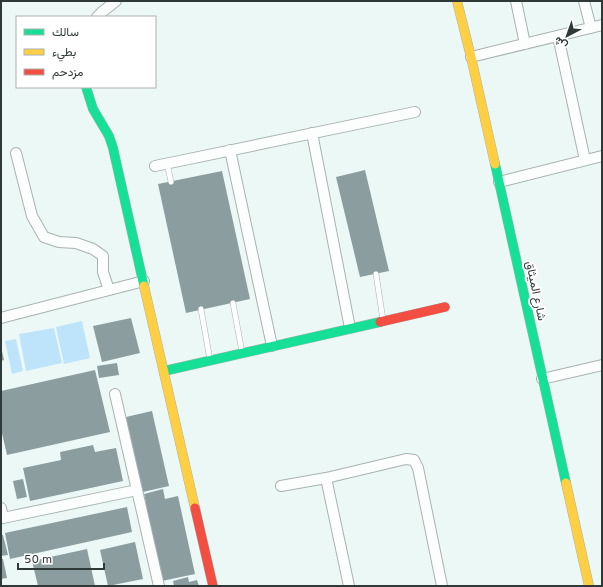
<svg xmlns="http://www.w3.org/2000/svg" width="603" height="587" viewBox="0 0 603 587" font-family="Overpass,Vazirmatn,sans-serif">
<style>
.water{fill:#bee4fc}
.building{fill:#8b9d9f}
.lines{fill:none;stroke-linecap:round;stroke-linejoin:round}
.lane-casing{stroke:#a8b2b1;stroke-width:6}
.street-casing{stroke:#a8b2b1;stroke-width:12}
.fast-casing{stroke:#a8b2b1;stroke-width:10}
.slow-casing{stroke:#a8b2b1;stroke-width:10}
.jam-casing{stroke:#a8b2b1;stroke-width:10}
.lane{stroke:#fcfefe;stroke-width:5}
.street{stroke:#fcfefe;stroke-width:10}
.fast{stroke:#16e098;stroke-width:9}
.slow{stroke:#ffcf43;stroke-width:9}
.jam{stroke:#f24e42;stroke-width:9}
.labels{text-anchor:middle;dominant-baseline:central;stroke-width:4;stroke-linejoin:round;paint-order:stroke}
.street-label{font-size:12px;fill:#2f3a38;stroke:#fff}
</style>
<rect width="100%" height="100%" fill="#ecf8f6"/>
<path class="water" d="M82,321L90,358L64,364L56,327Z
M54,328L62,363L26,371L19,334Z
M16,339L23,371L12,374L5,341Z"/>
<path class="building" d="M365,170L389,271L360,277L336,177Z
M222,171L250,299L186,313L158,184Z
M131,318L140,353L102,362L93,326Z
M1,347L4,360L1,361Z
M117,363L119,375L99,378L97,366Z
M95,370L110,432L7,455L1,429V391Z
M152,411L169,486L143,492L126,417Z
M93,445L95,452L116,448L123,481L30,501L23,468L61,460L60,452Z
M23,479L27,497L17,499L13,481Z
M163,489L165,499L178,496L195,574L162,581L145,503H146L144,494Z
M127,507L132,532L10,559L5,533Z
M1,535H3L8,555L1,556Z
M135,542L143,579L108,586L100,550Z
M87,549L95,586H38L32,561Z
M1,559H3L7,578L1,579Z
M188,577L189,582L197,580L199,586H174L173,581Z"/>
<g class="lines">
<defs>
<path id="lane" d="M167,163L171,182
M376,274L383,320
M233,303L242,352
M201,309L210,360"/>
<path id="street" d="M516,1L525,44
M584,1L591,28
M97,17L102,12L116,1
M558,36L585,160
M471,57L602,25
M312,133L350,328
M230,150L272,346
M16,153L32,216L44,237L59,242L76,243L93,249L103,256V272L109,290
M155,166L415,112
M499,182L602,156
M1,318L144,281
M542,379L602,365
M115,394L159,586
M326,478L349,586
M281,486L326,478L406,459L414,460L418,468L442,586
M1,508L3,518L137,490"/>
<path id="fast" d="M86,87L93,109L109,136L113,148L144,286
M495,164L566,483
M164,371L380,322"/>
<path id="slow" d="M457,1L471,57L495,164
M144,286L195,508
M566,483L589,586"/>
<path id="jam" d="M380,322L445,307
M195,508L213,586"/>
</defs>
<use href="#lane" class="lane-casing"/>
<use href="#street" class="street-casing"/>
<use href="#fast" class="fast-casing"/>
<use href="#slow" class="slow-casing"/>
<use href="#jam" class="jam-casing"/>
<use href="#lane" class="lane"/>
<use href="#street" class="street"/>
<use href="#fast" class="fast"/>
<use href="#slow" class="slow"/>
<use href="#jam" class="jam"/>
</g>
<g class="labels">
<g class="street-label">
<text transform="translate(535 291) rotate(78)">شارع الميثاق</text>
</g>
</g>
<rect width="603" height="587" fill="none" stroke="#2f3a38" stroke-width="4"/>
<rect x="16" y="16" width="140" height="72" fill="#ffffff" stroke="#acb0af"/>
<rect x="24" y="29" width="20" height="6" fill="#16e098" stroke="#acb0af"/>
<text x="52" y="36" font-size="12" fill="#2f3a38">سالك</text>
<rect x="24" y="49" width="20" height="6" fill="#ffcf43" stroke="#acb0af"/>
<text x="52" y="56" font-size="12" fill="#2f3a38">بطيء</text>
<rect x="24" y="69" width="20" height="6" fill="#f24e42" stroke="#acb0af"/>
<text x="52" y="76" font-size="12" fill="#2f3a38">مزدحم</text>
<g transform="translate(567 36) rotate(221)" stroke="#ffffff" stroke-width="3" paint-order="stroke">
<path d="M0-3L7 15L0 10L-7 15Z" fill="#2f3a38"/>
<text y="-6" font-size="11" font-weight="bold" text-anchor="middle" fill="#2f3a38">ش</text>
</g>
<path d="M18 563v6h86v-6" fill="none" stroke="#2f3a38" stroke-width="2"/>
<text x="24" y="563" font-size="12" fill="#2f3a38" stroke="#ffffff" stroke-width="3" paint-order="stroke">50 m</text>
</svg>
